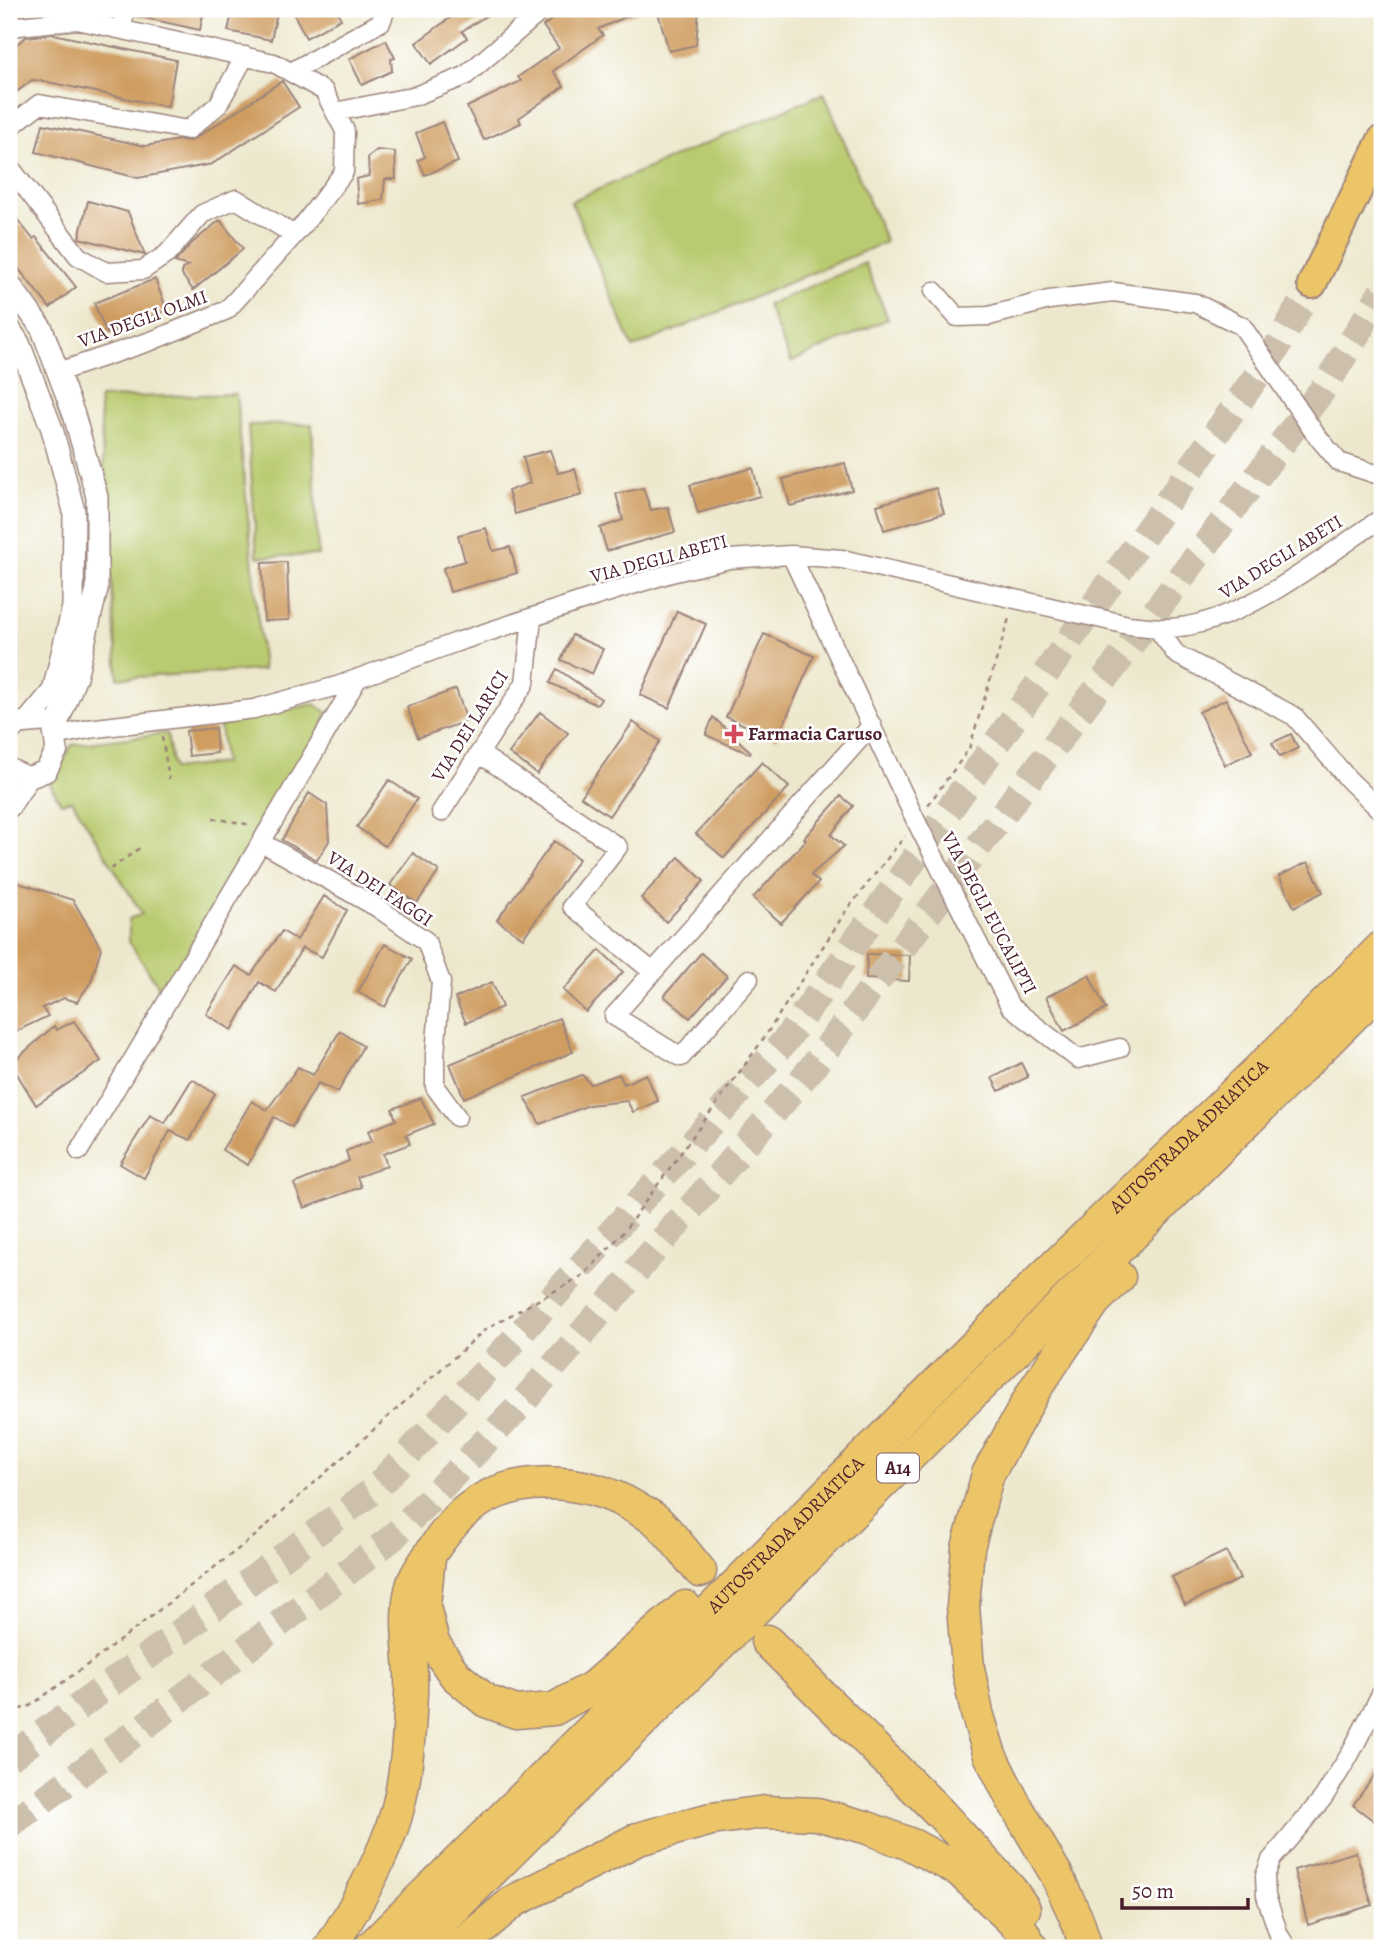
<svg xmlns="http://www.w3.org/2000/svg" width="1391" height="1957" viewBox="0 0 1391 1957" font-family="Alegreya,serif">
<style>
.green{fill:#b9cb6f;stroke:#82754d;stroke-width:2}
.building{fill:#cf9d61}
.lines{fill:none;stroke-linecap:round;stroke-linejoin:round}
.trunk-tunnel{stroke:#ccc0ad;stroke-width:28;stroke-dasharray:28 14;stroke-linecap:butt}
.minor-casing{stroke:#9c847c;stroke-width:21}
.tertiary-casing{stroke:#9c847c;stroke-width:24}
.trunk-casing{stroke:#9c847c;stroke-width:32}
.motorway-casing{stroke:#9c847c;stroke-width:35}
.path{stroke:#9c847c;stroke-width:2.5;stroke-dasharray:5 5;stroke-linecap:butt}
.minor{stroke:#fff;stroke-width:18}
.tertiary{stroke:#fff;stroke-width:21}
.trunk{stroke:#edc569;stroke-width:28}
.motorway{stroke:#edc569;stroke-width:32}
.poi-dot{fill:#d1495b;stroke:#fff;stroke-width:2.5}
.labels{text-anchor:middle;dominant-baseline:central;stroke-width:5;stroke-linejoin:round;paint-order:stroke}
.shield{fill:#fff;stroke:#80626b;stroke-width:2}
.shield-label{font-size:18px;font-weight:bold;fill:#4a1f2b}
.street-label{font-size:19px;fill:#4a1f2b;stroke:#fff}
.poi-label{font-size:19px;font-weight:bold;fill:#4a1f2b;stroke:#fff;text-anchor:start}
</style>
<rect width="100%" height="100%" fill="#fff"/>
<filter id="ink" filterUnits="userSpaceOnUse"><feTurbulence type="fractalNoise" baseFrequency=".0143" numOctaves="2"/><feDisplacementMap in="SourceGraphic" scale="14" xChannelSelector="R" yChannelSelector="G"/><feConvolveMatrix kernelMatrix="1 2 1 2 8 2 1 2 1" color-interpolation-filters="sRGB"/></filter>
<filter id="wash" filterUnits="userSpaceOnUse"><feTurbulence type="fractalNoise" baseFrequency=".00686" numOctaves="4" result="noise"/><feDisplacementMap in="SourceGraphic" scale="28" xChannelSelector="R" yChannelSelector="G"/><feGaussianBlur stdDeviation="1.57" result="paint"/><feColorMatrix in="noise" values="0 0 0 0 0 0 0 0 0 0 0 0 0 0 0 0 0 1.4 0 .05"/><feComposite in="paint" operator="in"/></filter>
<g filter="url(#wash)">
<rect width="100%" height="100%" fill="#ede8cd"/>
<path class="green" d="M824,93L886,242L633,348L571,201Z
M865,263L888,319L791,362L767,305Z
M236,394L263,670L118,678L99,398Z
M312,424L318,555L257,557L248,425Z
M314,704L327,712L320,735L163,993L129,942V919L142,914L72,800L61,803L50,784L72,745L167,733L173,769L224,763L220,725Z"/>
<g id="blocks">
<path class="building" d="M136,9H204L200,30L136,16Z
M233,9H278L271,40L228,31Z
M304,9H336L341,19L306,38L294,14Z
M462,9H497L462,31L467,38L431,64L416,43Z
M567,9H644L598,29L603,35L553,71L564,86L519,118L521,123L484,140L467,107L521,81L518,77L559,48L543,26Z
M657,9H699L696,45L669,51Z
M53,34L176,60L168,107L43,81L32,80L9,98V50L26,37Z
M386,40L395,58L391,59L392,71L362,85L349,59Z
M282,81L299,107L212,164L138,178L36,152L43,124L145,146L179,140L191,141Z
M442,122L458,162L425,175L418,160L425,157L416,133Z
M377,150L395,152L396,179H385L383,200L358,204L356,179L369,176L368,157Z
M88,201L128,212L145,255L79,238Z
M9,209L33,239L36,237L76,287L50,308L9,257Z
M220,220L243,249L193,290L182,275V269L188,266L175,262L192,243Z
M155,279L167,310L107,334L94,303Z
M550,450L558,473L575,469L582,495L515,514L508,491L530,483L523,457Z
M845,463L852,490L790,506L783,479Z
M753,468L760,496L698,513L690,485Z
M643,488L651,510L668,507L675,532L607,551L600,528L623,520L616,494Z
M936,488L944,513L884,530L877,505Z
M486,528L493,551L510,547L517,573L450,592L443,568L465,561L458,535Z
M287,562L289,620L264,621L262,563Z
M677,611L706,624L669,708L640,695Z
M764,634L814,656L777,739L726,717Z
M572,635L603,649L592,674L561,660Z
M557,669L601,699L597,705L550,683Z
M456,689L467,721L418,738L407,707Z
M1226,699L1252,752L1225,765L1199,712Z
M540,712L568,733L537,774L509,753Z
M713,717L751,752L750,754L706,735Z
M633,722L660,741L609,816L581,797Z
M215,728L217,753L189,756L186,731Z
M1291,734L1298,748L1280,757L1272,743Z
M762,762L789,787L724,858L696,834Z
M389,780L417,799L385,846L357,827Z
M309,793L327,805L329,841L317,860L282,840Z
M841,796L853,806L831,835L844,846L811,875L819,882L781,923L753,898L806,840L804,838Z
M554,841L579,859L523,938L497,920Z
M413,853L439,871L417,903L390,885Z
M679,857L704,881L666,922L641,898Z
M1308,862L1323,892L1294,907L1279,876Z
M9,880L73,900L101,948L91,982L77,1002L64,998L42,1008L48,1016L9,1035Z
M324,896L347,910L322,957L302,948L276,992L259,982L232,1030L206,1014L236,966L251,975L282,931L297,940Z
M385,944L412,959L385,1007L358,992Z
M600,950L623,972L586,1012L563,990Z
M701,953L727,976L690,1018L664,996Z
M867,954L910,955L909,981L866,979Z
M1089,975L1106,1009L1064,1031L1046,997Z
M492,982L502,1007L466,1023L455,998Z
M559,1018L573,1052L464,1098L450,1064Z
M74,1021L101,1061L36,1105L11,1064L54,1026L57,1030Z
M340,1031L363,1046L338,1092L318,1083L292,1127L274,1117L248,1165L222,1150L252,1101L267,1110L298,1067L313,1075Z
M1021,1063L1028,1077L999,1091L992,1078Z
M619,1074L624,1084L646,1074L658,1101L633,1112L627,1101L589,1105L540,1124L525,1097L582,1075L591,1084Z
M192,1079L215,1094L190,1140L170,1131L144,1178L120,1164L150,1115L165,1123Z
M421,1098L434,1124L406,1135L410,1144L383,1154L387,1166L357,1177L361,1187L304,1208L294,1184L349,1161L346,1151L372,1141L368,1131L396,1120L392,1109Z
M1226,1551L1240,1579L1185,1605L1172,1577Z
M1382,1765V1827L1353,1805Z
M1356,1852L1372,1905L1308,1925L1294,1870Z"/>
</g>
</g>
<g filter="url(#ink)">
<use href="#blocks" fill-opacity="0" stroke="#9c847c" stroke-width="2"/>
<g class="lines">
<path class="trunk-tunnel" d="M9,1758L374,1490L485,1372L785,1041L1276,349L1312,284
M9,1825L150,1722L392,1538L515,1411L811,1069L1326,385L1382,292"/>
<defs>
<path id="minor" d="M9,27L77,20L274,63L324,91L345,131L344,172L304,224L227,310L151,341L58,372
M122,29L125,9
M291,72L381,22L386,9
M335,112L415,96L465,76L534,17L541,9
M9,128L39,104L188,130L218,105L245,56
M9,166L78,256L106,272L143,270L167,254L202,214L236,199L294,235
M934,291L957,317L989,316L1049,300L1113,292L1195,303L1242,326L1316,435L1339,462L1382,476
M791,555L916,821L1010,1006L1078,1059L1120,1048
M1157,628L1176,654L1294,716L1349,780L1378,808L1382,809
M55,736L88,729L254,709L337,686L457,642L600,595L671,573L729,559L791,555L842,559L1128,625C1148,627 1168,630 1187,626C1254,615 1326,555 1382,518
M480,754L618,847L572,906L653,972L872,725
M441,812L525,683L532,618
M261,842L378,908L426,941L441,982L435,1055V1087L457,1117
M653,972L614,1016L681,1057L749,979
M79,1151L358,678
M1287,1948L1279,1935L1266,1896L1265,1876L1271,1860L1323,1798L1349,1756L1382,1692"/>
<path id="tertiary" d="M9,283L42,329L74,415L97,497V589L76,677L54,731L57,750L46,771L28,778L9,807
M9,328L19,343L52,429L74,511L73,607L53,691L28,721
M9,731L19,723L42,721
M9,769L28,778"/>
<path id="trunk" d="M1312,284L1382,140"/>
<g id="motorway">
<path d="M429,1557L424,1606L433,1643L455,1675L486,1701L516,1712L554,1709L593,1687L685,1607"/>
<path d="M767,1641L940,1813L1011,1890L1024,1909"/>
<path d="M330,1948C354,1909 383,1860 396,1815C407,1776 409,1735 411,1694C413,1658 402,1618 413,1583C417,1572 426,1561 432,1551C441,1538 451,1525 462,1514C510,1471 584,1477 636,1508C642,1512 649,1515 655,1519C669,1531 687,1556 700,1571"/>
<path id="s1" d="M370,1948L549,1772L1043,1277L1281,1048L1382,947"/>
<path d="M414,1948L1382,987"/>
<path d="M458,1948L514,1901L638,1839L711,1819L765,1812L817,1814L865,1827L912,1845L959,1870L1021,1929L1032,1948"/>
<path d="M1086,1948L1078,1922L1056,1874L1012,1799L990,1755L977,1713L968,1668L963,1606L968,1548L988,1474L1035,1389L1094,1302L1119,1277"/>
</g>
</defs>
<use href="#minor" class="minor-casing"/>
<use href="#tertiary" class="tertiary-casing"/>
<use href="#trunk" class="trunk-casing"/>
<use href="#motorway" class="motorway-casing"/>
<path class="path" d="M162,737L169,779
M928,805L969,749L1010,615
M213,818L252,825
M111,869L141,847
M9,1710L27,1708L101,1655L255,1536L487,1328L584,1275L622,1234L762,1041L846,911L905,836"/>
<use href="#minor" class="minor"/>
<use href="#tertiary" class="tertiary"/>
<use href="#trunk" class="trunk"/>
<use href="#motorway" class="motorway"/>
</g>
</g>
<path class="poi-dot" d="M730.5 723.5h7v7h7v7h-7v7h-7v-7h-7v-7h7z"/>
<g class="labels">
<rect class="shield" x="877" y="1453.5" width="42" height="29" rx="5"/>
<g class="shield-label">
<text x="898" y="1468">A14</text>
</g>
<g class="street-label">
<text transform="translate(143 319) rotate(-20)">VIA DEGLI OLMI</text>
<text transform="translate(1281 557) rotate(-32)">VIA DEGLI ABETI</text>
<text transform="translate(659 559) rotate(-15)">VIA DEGLI ABETI</text>
<text transform="translate(470 726) rotate(-58)">VIA DEI LARICI</text>
<text transform="translate(380 889) rotate(33)">VIA DEI FAGGI</text>
<text transform="translate(989 913) rotate(62)">VIA DEGLI EUCALIPTI</text>
<text stroke="none"><textPath href="#s1" startOffset="1153">AUTOSTRADA ADRIATICA</textPath></text>
<text stroke="none"><textPath href="#s1" startOffset="586">AUTOSTRADA ADRIATICA</textPath></text>
</g>
<g class="poi-label">
<text x="748" y="734">Farmacia Caruso</text>
</g>
</g>
<rect width="1391" height="1957" fill="none" stroke="#fff" stroke-width="35"/>
<path d="M1122 1898v10h126v-10" fill="none" stroke="#4a1f2b" stroke-width="3.5"/>
<text x="1132" y="1898" font-size="21" fill="#4a1f2b" stroke="#ffffff" stroke-width="5" paint-order="stroke">50 m</text>
</svg>
